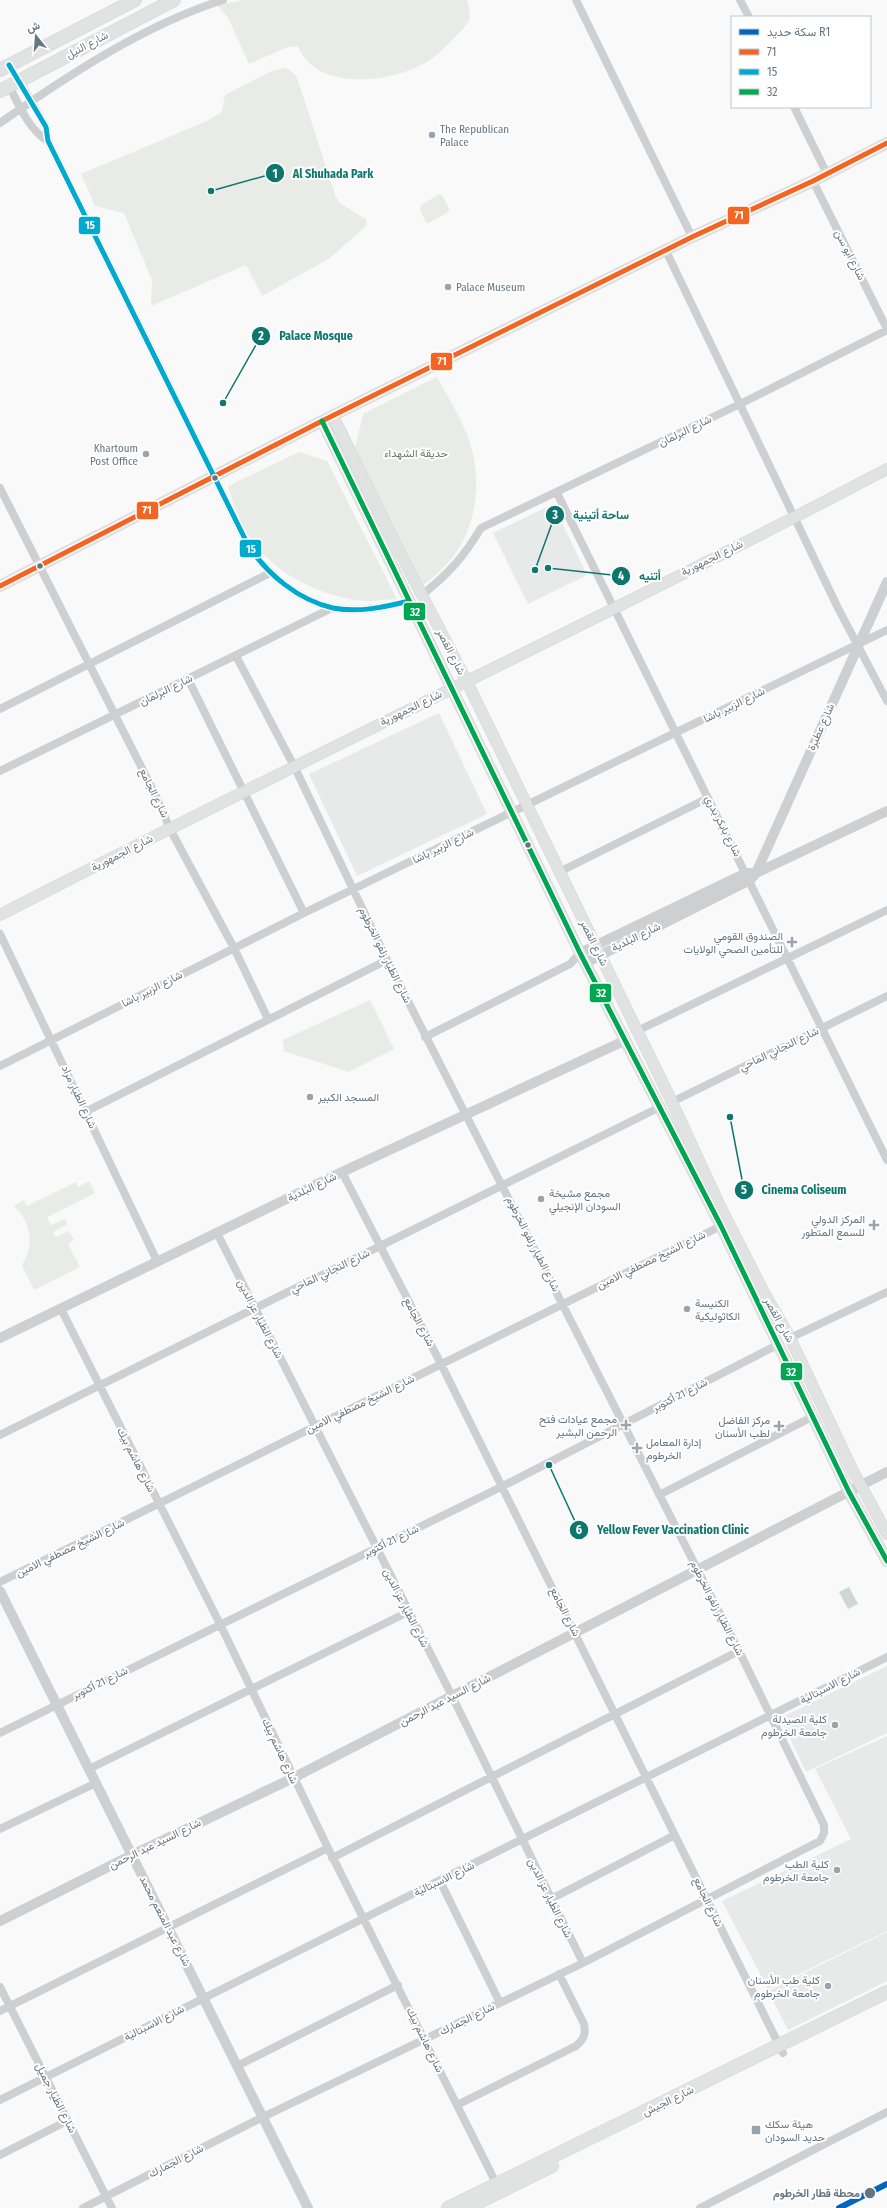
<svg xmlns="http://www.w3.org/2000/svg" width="887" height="2208" viewBox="0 0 887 2208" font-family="'Fira Sans Condensed',Vazirmatn,sans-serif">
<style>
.built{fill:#e8e9e9}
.green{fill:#e8ebe6}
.water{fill:#ced6d9}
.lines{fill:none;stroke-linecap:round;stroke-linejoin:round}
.secondary-casing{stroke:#d5d6d7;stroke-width:12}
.primary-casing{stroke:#d5d6d7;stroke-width:14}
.trunk-casing{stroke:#d5d6d6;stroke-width:14}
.minor{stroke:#cecfd0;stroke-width:8}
.tertiary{stroke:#cecfd0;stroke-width:10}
.secondary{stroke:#e1e2e2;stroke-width:11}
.primary{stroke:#e1e2e2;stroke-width:13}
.trunk{stroke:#e1e2e2;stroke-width:13}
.bus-1-casing{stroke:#fff;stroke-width:8}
.bus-2-casing{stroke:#fff;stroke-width:8}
.bus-3-casing{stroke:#fff;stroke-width:8}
.bus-1{stroke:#f26522;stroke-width:5}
.bus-2{stroke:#00a9ce;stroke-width:5}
.bus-3{stroke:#00a651;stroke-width:5}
.rail-1-casing{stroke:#fff;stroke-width:9}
.rail-1{stroke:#0065bd;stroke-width:6}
.poi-dot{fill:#99a4ac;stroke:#fff;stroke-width:1.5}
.bus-dot{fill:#657683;stroke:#fff;stroke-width:1.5}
.labels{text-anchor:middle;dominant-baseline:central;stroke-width:4;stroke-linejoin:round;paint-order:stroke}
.street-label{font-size:11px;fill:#657683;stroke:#fff}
.poi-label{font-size:11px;fill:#657683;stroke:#fff;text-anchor:end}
.park-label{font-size:11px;fill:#687a64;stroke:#fff}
.stop-label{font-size:11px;font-weight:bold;fill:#657683;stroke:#fff;text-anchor:end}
.leader{fill:none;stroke:#0f766e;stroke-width:1.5}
.callout-dot{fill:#0f766e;stroke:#fff;stroke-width:1.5}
.mark-label{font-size:12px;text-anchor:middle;font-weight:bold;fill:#fff}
.callout-label{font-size:12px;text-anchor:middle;font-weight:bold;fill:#0f766e;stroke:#fff;stroke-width:4;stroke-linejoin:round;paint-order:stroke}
.line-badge{stroke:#fff;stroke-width:1.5}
.badge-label{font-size:11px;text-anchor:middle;font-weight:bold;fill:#fff}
</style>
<rect width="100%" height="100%" fill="#f9f9f9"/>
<path class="built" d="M553,504L587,575L528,604L493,533Z
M439,713L487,814L357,876L309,774Z
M887,1666V1733L806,1772L780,1718Z
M887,1736V1931L768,1989L722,1901L851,1839L815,1769Z
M887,1932V1981L788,2030L768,1991Z"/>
<path class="green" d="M245,0H467C468,4 470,10 470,15C470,23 462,29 457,35C446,47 432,61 417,67C382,83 315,90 298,46L288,47L249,64L228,18L217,5Z
M284,68L290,70L297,77L335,195L340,203L367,220L366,226L330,258L262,296L246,265L151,306L152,280L124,213L95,206L81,174L207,121L222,112L225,95L272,71Z
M438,195H442L450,211L427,224L420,210L421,205Z
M437,377C448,397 460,416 468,437C484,481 477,536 442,569C435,576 428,581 421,587L355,448L363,414Z
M299,452L327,461L397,599C386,599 374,602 363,601C311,595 258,566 238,515C234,506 231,496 228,486Z
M370,1000L394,1049L349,1072L284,1051L283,1040Z
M89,1181L95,1193L47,1217L51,1225L65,1219L68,1224L53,1232L56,1237L69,1231L74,1240L68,1244L80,1267L34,1290L22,1265C35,1245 31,1222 14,1206L24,1200L27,1206L76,1182L78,1187Z"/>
<path class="water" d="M849,1587L858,1604L848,1609L839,1592Z"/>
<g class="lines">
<defs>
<path id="secondary" d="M333,416L397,547L466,680L672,1102L719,1204L762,1289L790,1338L852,1469L887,1534
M322,421L580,953L721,1226L849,1492L887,1561
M0,586L322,421L692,237L813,181L887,143
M0,915C294,763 594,623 887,469"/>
<path id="primary" d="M0,70L135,0
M0,91L174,0"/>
<path id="trunk" d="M473,2205L552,2166
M448,2208L887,1992"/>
</defs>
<use href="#secondary" class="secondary-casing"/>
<use href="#primary" class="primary-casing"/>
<use href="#trunk" class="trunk-casing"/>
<path class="minor" d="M576,0L692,237
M740,0L749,17
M19,80L46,127L48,141L248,545C267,574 298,600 333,608C358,613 385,607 409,601
M9,86C19,105 29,130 48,141
M794,107L827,174
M0,123C67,76 144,25 223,0
M813,181L887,329
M666,251L838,608L887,701
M0,488L156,796L170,829L234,948L268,1019
M557,493L887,1160
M422,595C449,573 463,558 481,528L740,404L887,330
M188,679L304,913
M0,709L270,573
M0,771L332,608
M559,872L708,798
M0,934L157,1261
M637,1031L887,910
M425,1037L570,964L580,953
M0,1066L304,913L887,630
M672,1102L887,996
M85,1112L387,960
M342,1172L441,1364L783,2053
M217,1233L452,1696L583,1963
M61,1309L220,1624L328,1848L498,2187
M790,1338L887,1292
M0,1435L660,1107
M659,1495L814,1416
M0,1582L721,1226
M0,1733L501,1487L779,1344
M89,1769L408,1612
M0,1829L96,1783
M332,1858L739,1651
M440,1881L500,2003
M551,1899L675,1835
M0,1987L112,2208
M0,2011L328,1848
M237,2066L398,1985
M0,2100L887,1657
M457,2105L576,2046C584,2039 586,2034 584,2024L559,1974
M0,2155L67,2121
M83,2208L263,2117L583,1963L820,1841L824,1833V1825L739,1651L387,960L294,766L236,656
M700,2208L887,2112"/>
<path class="tertiary" d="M756,873L887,582
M580,953L746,873H756
M585,963L750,880L756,873L887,811
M0,1338L342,1172L626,1040
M0,1591L308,2208
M0,1921L132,1855L293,1778L887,1472"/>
<use href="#secondary" class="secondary"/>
<use href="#primary" class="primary"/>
<use href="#trunk" class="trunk"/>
<defs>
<path id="bus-1" d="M0,586L322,421L692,237L813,181L887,143"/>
<path id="bus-2" d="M9,65L46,127L48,141L248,545C267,574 298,600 333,608C358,613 385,607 409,601"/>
<path id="bus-3" d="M322,421L580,953L721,1226L849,1492L887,1561"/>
</defs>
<use href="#bus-1" class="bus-1-casing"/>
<use href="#bus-2" class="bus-2-casing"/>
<use href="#bus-3" class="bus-3-casing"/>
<use href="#bus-1" class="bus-1"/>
<use href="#bus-2" class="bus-2"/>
<use href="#bus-3" class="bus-3"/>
<defs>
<path id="rail-1" d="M839,2208L887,2184"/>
</defs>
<use href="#rail-1" class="rail-1-casing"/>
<use href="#rail-1" class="rail-1"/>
</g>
<g class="poi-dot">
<circle cx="432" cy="135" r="4"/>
<circle cx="448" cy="287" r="4"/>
<circle cx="146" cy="454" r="4"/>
<path d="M790 936h4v4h4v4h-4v4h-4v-4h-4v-4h4z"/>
<circle cx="310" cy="1097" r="4"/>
<circle cx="541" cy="1199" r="4"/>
<path d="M872 1219h4v4h4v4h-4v4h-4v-4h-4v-4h4z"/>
<circle cx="687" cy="1309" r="4"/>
<path d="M624 1419h4v4h4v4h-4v4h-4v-4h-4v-4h4z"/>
<path d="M777 1420h4v4h4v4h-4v4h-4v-4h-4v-4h4z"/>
<path d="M635 1442h4v4h4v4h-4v4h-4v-4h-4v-4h4z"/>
<circle cx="835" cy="1725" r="4"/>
<circle cx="837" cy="1870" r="4"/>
<circle cx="828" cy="1986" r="4"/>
<rect x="751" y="2125" width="10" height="10" rx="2"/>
</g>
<g class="bus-dot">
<circle cx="215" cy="478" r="3.5"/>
<circle cx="40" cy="566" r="3.5"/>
<circle cx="528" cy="845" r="3.5"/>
<circle cx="870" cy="2193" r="6"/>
</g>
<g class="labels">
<g class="street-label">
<text transform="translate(87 45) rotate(-28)">شارع النيل</text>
<text transform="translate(850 255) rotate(63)">شارع ابو سن</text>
<text transform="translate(685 431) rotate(-26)">شارع البرلمان</text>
<text transform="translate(712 558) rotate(-26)">شارع الجمهورية</text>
<text transform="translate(451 652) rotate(63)">شارع القصر</text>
<text transform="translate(166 690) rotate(-26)">شارع البرلمان</text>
<text transform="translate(734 705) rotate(-26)">شارع الزبير باشا</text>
<text transform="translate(411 708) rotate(-26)">شارع الجمهورية</text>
<text transform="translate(821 727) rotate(-66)">شارع عطبرة</text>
<text transform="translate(154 793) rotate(64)">شارع الجامع</text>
<text transform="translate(723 826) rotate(63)">شارع بابكر بدري</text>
<text transform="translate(443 846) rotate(-26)">شارع الزبير باشا</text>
<text transform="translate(122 853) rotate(-27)">شارع الجمهورية</text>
<text transform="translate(636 937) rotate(-26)">شارع البلدية</text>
<text transform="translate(594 943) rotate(64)">شارع القصر</text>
<text transform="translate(385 955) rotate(64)">شارع الطيار زلفو الخرطوم</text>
<text transform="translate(152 989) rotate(-27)">شارع الزبير باشا</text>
<text transform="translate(779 1049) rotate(-26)">شارع التجاني الماحي</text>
<text transform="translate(79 1097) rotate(65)">شارع الطيار مراد</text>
<text transform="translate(312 1187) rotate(-26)">شارع البلدية</text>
<text transform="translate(533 1244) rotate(63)">شارع الطيار زلفو الخرطوم</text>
<text transform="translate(651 1260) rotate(-26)">شارع الشيخ مصطفي الامين</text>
<text transform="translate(330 1271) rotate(-26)">شارع التجاني الماحي</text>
<text transform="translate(260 1319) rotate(63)">شارع الطيار عز الدين</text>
<text transform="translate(779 1320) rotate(61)">شارع القصر</text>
<text transform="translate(419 1322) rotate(62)">شارع الجامع</text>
<text transform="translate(680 1395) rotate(-27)">شارع 21 أكتوبر</text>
<text transform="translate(360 1404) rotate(-26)">شارع الشيخ مصطفي الامين</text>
<text transform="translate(136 1460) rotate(63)">شارع هاشم بيك</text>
<text transform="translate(391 1541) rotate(-26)">شارع 21 أكتوبر</text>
<text transform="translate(70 1548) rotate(-26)">شارع الشيخ مصطفي الامين</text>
<text transform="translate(406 1608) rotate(63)">شارع الطيار عز الدين</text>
<text transform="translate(717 1608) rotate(63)">شارع الطيار زلفو الخرطوم</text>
<text transform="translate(565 1612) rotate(63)">شارع الجامع</text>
<text transform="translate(100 1683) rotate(-26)">شارع 21 أكتوبر</text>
<text transform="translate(830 1686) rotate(-27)">شارع الاسبتالية</text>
<text transform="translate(445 1700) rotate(-27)">شارع السيد عبد الرحمن</text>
<text transform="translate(280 1751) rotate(65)">شارع هاشم بيك</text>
<text transform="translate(155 1844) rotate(-26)">شارع السيد عبد الرحمن</text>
<text transform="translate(444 1879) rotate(-26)">شارع الاسبتالية</text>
<text transform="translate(550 1898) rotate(64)">شارع الطيار عز الدين</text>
<text transform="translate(708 1902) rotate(64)">شارع الجامع</text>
<text transform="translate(165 1921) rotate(63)">شارع عبد المنعم محمد</text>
<text transform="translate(467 2019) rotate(-26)">شارع الجمارك</text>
<text transform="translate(154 2023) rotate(-27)">شارع الاسبتالية</text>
<text transform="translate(425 2040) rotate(64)">شارع هاشم بيك</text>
<text transform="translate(56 2098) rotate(63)">شارع الطيار جميل</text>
<text transform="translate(668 2101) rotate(-26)">شارع الجيش</text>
<text transform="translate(176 2161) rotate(-27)">شارع الجمارك</text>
</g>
<g class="poi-label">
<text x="440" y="129" text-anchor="start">The Republican<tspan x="440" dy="13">Palace</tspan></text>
<text x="456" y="287" text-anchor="start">Palace Museum</text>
<text x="138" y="448">Khartoum<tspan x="138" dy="13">Post Office</tspan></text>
<text x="783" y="936">الصندوق القومي<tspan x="783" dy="13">للتأمين الصحي الولايات</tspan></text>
<text x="318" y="1097" text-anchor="start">المسجد الكبير</text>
<text x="549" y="1193" text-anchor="start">مجمع مشيخة<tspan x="549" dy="13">السودان الإنجيلي</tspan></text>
<text x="865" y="1219">المركز الدولي<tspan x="865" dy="13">للسمع المتطور</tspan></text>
<text x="695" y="1303" text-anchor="start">الكنيسة<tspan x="695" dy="13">الكاثوليكية</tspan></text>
<text x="617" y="1419">مجمع عيادات فتح<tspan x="617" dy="13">الرحمن البشير</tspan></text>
<text x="770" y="1420">مركز الفاضل<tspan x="770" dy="13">لطب الأسنان</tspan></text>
<text x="646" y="1442" text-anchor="start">إدارة المعامل<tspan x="646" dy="13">الخرطوم</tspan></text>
<text x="827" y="1719">كلية الصيدلة<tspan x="827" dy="13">جامعة الخرطوم</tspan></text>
<text x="829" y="1864">كلية الطب<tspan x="829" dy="13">جامعة الخرطوم</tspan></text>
<text x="820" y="1980">كلية طب الأسنان<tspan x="820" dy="13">جامعة الخرطوم</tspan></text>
<text x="765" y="2124" text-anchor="start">هيئة سكك<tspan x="765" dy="13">حديد السودان</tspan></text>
</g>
<g class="park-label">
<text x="416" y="453">حديقة الشهداء</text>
</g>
<g class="stop-label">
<text x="860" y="2193">محطة قطار الخرطوم</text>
</g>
</g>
<path class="leader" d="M211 191L275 173M223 403L261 336M535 570L555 515M548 568L621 576M730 1117L744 1190M549 1465L579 1530"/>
<g class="callout-dot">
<circle cx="211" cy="191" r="4"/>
<circle cx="223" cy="403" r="4"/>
<circle cx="535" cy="570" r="4"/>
<circle cx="548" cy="568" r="4"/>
<circle cx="730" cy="1117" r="4"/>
<circle cx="549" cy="1465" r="4"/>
<circle cx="275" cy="173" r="10"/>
<circle cx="261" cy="336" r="10"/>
<circle cx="555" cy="515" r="10"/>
<circle cx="621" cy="576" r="10"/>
<circle cx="744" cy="1190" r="10"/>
<circle cx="579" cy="1530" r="10"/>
</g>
<g class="mark-label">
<text x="275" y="178">1</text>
<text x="261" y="340">2</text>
<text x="555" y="519">3</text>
<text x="621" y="580">4</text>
<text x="744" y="1194">5</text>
<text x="579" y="1534">6</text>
</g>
<g class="callout-label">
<text x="333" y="178">Al Shuhada Park</text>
<text x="316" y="340">Palace Mosque</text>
<text x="601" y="519">ساحة أتينية</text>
<text x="650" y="580">أتنيه</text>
<text x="804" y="1194">Cinema Coliseum</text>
<text x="673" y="1534">Yellow Fever Vaccination Clinic</text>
</g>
<g class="line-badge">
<rect x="727" y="206" width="23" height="19" rx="4" fill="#f26522"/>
<rect x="78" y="216" width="23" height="19" rx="4" fill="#00a9ce"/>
<rect x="430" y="352" width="23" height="19" rx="4" fill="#f26522"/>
<rect x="136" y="501" width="23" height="19" rx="4" fill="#f26522"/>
<rect x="239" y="539" width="23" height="19" rx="4" fill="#00a9ce"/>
<rect x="403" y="602" width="23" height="19" rx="4" fill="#00a651"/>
<rect x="589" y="983" width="23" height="20" rx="4" fill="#00a651"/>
<rect x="780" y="1362" width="23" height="19" rx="4" fill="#00a651"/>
</g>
<g class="badge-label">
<text x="739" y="219">71</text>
<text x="90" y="229">15</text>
<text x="442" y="365">71</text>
<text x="147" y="514">71</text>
<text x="251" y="553">15</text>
<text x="415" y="616">32</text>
<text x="601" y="997">32</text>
<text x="791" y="1376">32</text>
</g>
<rect x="731" y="16" width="140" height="92" fill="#ffffff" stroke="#c1c8cd"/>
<rect x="739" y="29" width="20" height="6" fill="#0065bd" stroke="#c1c8cd"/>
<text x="767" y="36" font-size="12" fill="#657683">سكة حديد R1</text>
<rect x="739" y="49" width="20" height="6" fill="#f26522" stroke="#c1c8cd"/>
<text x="767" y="56" font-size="12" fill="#657683">71</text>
<rect x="739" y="69" width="20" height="6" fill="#00a9ce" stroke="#c1c8cd"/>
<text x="767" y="76" font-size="12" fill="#657683">15</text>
<rect x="739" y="89" width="20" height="6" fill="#00a651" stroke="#c1c8cd"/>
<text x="767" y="96" font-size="12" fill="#657683">32</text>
<g transform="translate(36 36) rotate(343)" stroke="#ffffff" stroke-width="3" paint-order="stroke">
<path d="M0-3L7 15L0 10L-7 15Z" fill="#657683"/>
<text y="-6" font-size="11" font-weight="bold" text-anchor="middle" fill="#657683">ش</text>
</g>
</svg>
